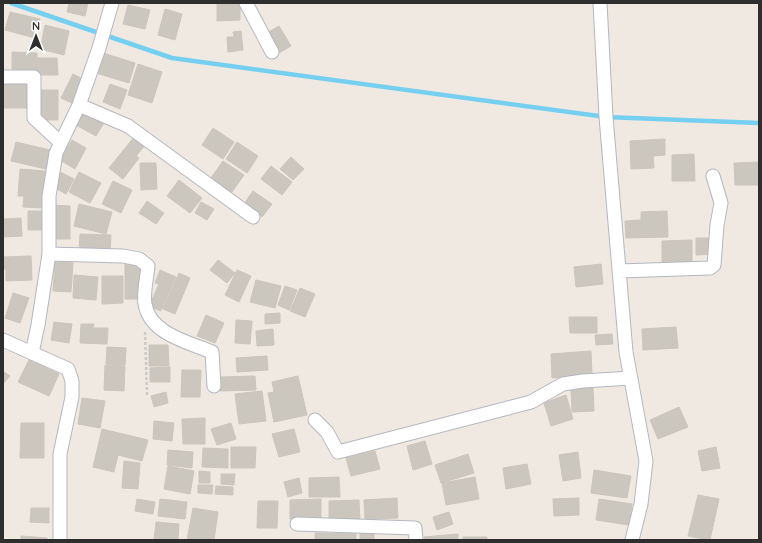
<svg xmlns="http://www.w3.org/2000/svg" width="762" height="543" viewBox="0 0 762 543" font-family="Quicksand,sans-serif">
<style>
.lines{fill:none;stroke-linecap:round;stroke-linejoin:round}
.stream{stroke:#75cff0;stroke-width:4.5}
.building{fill:#cbc7bf;stroke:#cbc5ba}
.street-casing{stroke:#b4b7c1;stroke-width:15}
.path{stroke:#c9c9c9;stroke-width:2.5;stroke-dasharray:3 2;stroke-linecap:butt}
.street{stroke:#fff;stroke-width:13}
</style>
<rect width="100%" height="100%" fill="#efe9e1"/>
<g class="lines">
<path class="stream" d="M11,3L172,58L606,117L759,123"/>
</g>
<path class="building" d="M69,3H88L85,16L67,12Z
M217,3H240V20L217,21Z
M128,5L150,10L145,29L123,24Z
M165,9L182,14L175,40L158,35Z
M10,12L40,19L35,38L5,30Z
M45,25L69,31L64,55L40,49Z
M279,26L291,46L277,54L265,34Z
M241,31L243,50L228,52L227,37H234L233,32Z
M12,52L37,53V72H12Z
M103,53L135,63L129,83L96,73Z
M37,58H57L58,75H37Z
M138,64L162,72L152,103L128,95Z
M73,74L83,79L72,103L61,98Z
M3,82H29V108H3Z
M110,84L127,90L120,109L103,102Z
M39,90H58V120H39Z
M84,110L105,121L96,136L76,125Z
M213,128L234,142L223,159L202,145Z
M135,136L146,144L136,156L139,158L123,179L109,168Z
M665,139V155L653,156L654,168L631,169L630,141Z
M72,140L86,148L75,169L60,160Z
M16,142L50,150L46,169L11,161Z
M237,142L258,156L247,173L226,159Z
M694,154L695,181H672V155Z
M291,157L304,169L293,180L280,169Z
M223,161L244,175L232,192L211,178Z
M759,162V185H735L734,163Z
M140,163H156L157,189L141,190Z
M271,166L292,182L282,195L261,179Z
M20,169L45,171L43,208L23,207L24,196H18Z
M60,172L74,179L66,194L53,187Z
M79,172L101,183L90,203L69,192Z
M179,180L202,198L190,213L167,196Z
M113,181L132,190L121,213L102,204Z
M253,191L272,204L262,217L244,204Z
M147,201L164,213L156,224L139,213Z
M201,202L214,209L207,220L195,213Z
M79,204L112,212L106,234L74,226Z
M52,205L70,206V239H52Z
M28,211H43V230H28Z
M667,211L668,237L626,238L625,221L641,220V212Z
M21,218L22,236L3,237V219Z
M80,234L111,235L110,253L79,252Z
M696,238H712L713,254L696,255Z
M692,240V263L662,264V241Z
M31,256L32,280L6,281V269H3V257Z
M218,260L235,273L227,283L210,270Z
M55,262L73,263L71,292L53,291Z
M125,263H134L140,270V299H125Z
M601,264L603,284L576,287L574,267Z
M160,270L176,277L161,311L149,306L159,284L155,283Z
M237,270L251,276L239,302L225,295Z
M179,273L190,278L175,314L163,309Z
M74,275L98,277L96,300L73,298Z
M102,276H123V303L102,304Z
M256,280L281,286L275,308L250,302Z
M285,286L297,290L289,310L278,305Z
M300,288L315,294L305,317L290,311Z
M13,293L29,298L20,323L5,318Z
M280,313V323L265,324V314Z
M206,315L224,323L215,343L197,336Z
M569,317H597V333H570Z
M236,320L252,321L250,344L235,343Z
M54,322L72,324L69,343L51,340Z
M81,324H94L93,328H108L107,344L80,343Z
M676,327L678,348L643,350L642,329Z
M273,329L274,345L257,346L256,331Z
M612,334L613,344L596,345L595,335Z
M149,345H168L169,366H149Z
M107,347L126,348L125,365L106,364Z
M591,351L592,375L552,378L551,354Z
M267,356L268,370L237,372L236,358Z
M29,360L59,374L49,396L18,382Z
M105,365L125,366L124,391L104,390Z
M170,367V382H150V368Z
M182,370H201L200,397H181Z
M3,371L10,376L3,384Z
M255,376L256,390L220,391V377Z
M298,376L307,415L274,422L268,393L274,392L272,382Z
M593,388L594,411L572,412L571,389Z
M262,391L266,421L239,424L235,394Z
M166,392L168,403L154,407L151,396Z
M566,395L573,419L551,426L544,403Z
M82,398L105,401L100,428L78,424Z
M679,407L688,427L658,439L650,420Z
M205,418V444H183L182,419Z
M154,421L174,423L172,441L153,439Z
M21,423H44V458H20Z
M231,423L236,439L217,445L211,429Z
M102,429L148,440L142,461L118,455L114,472L93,467Z
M294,429L300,452L279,457L272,434Z
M425,441L432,464L413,470L407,446Z
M231,447H256L255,468H231Z
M716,447L720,468L702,471L698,451Z
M203,448L228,449V468L202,467Z
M168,450L193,452L192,468L167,465Z
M375,451L380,469L351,476L346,458Z
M578,452L581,478L563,481L559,455Z
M468,454L474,473L441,483L435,465Z
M124,461L140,463L138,489L122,488Z
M527,464L531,484L506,489L503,468Z
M168,466L194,471L190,494L164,489Z
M594,470L631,476L627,498L591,493Z
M199,471L210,472V483H199Z
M221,474H235L234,485L221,484Z
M339,477L340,497H309V478Z
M475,477L479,499L446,505L442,483Z
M299,478L302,493L288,497L284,482Z
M198,485H213L212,494L198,493Z
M216,486L233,487V495L215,494Z
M698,495L719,499L710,540L688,536Z
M397,498L398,518L365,519L364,500Z
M579,498V515L554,516L553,499Z
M137,499L155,502L153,514L135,511Z
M160,499L187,502L185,519L158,516Z
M321,499V519H290V500Z
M599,499L632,504L629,525L596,520Z
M359,500L360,521L329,522V501Z
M258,501H278L277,528H257Z
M31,508H49V523L30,522Z
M193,508L218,512L214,540H187Z
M449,512L453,524L437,530L433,517Z
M156,522L179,524L178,540H154Z
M315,533L356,534V540H315Z
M360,533H374V540H360Z
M458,534V540H424V537Z
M21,536L47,538V540H21Z
M463,537H487V540H463Z"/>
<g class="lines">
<defs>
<path id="street" d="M246,3L272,52
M600,3L606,117L626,352L646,461L641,504L632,540
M3,77H34V118L61,143
M79,105L99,48L112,3
M49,254L123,256L139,259L148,266C147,277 143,294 145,304C150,334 188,342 212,352L214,386
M619,271L710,268L714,265L717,225L721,203L713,176
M3,340L32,353
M315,420L327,432L338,452L531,402L563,384L583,381L631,378
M297,524L415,528L416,540
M60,540V454L72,397V381L68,369L32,353L38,325L49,254V196L56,153L79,105L128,126L253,217"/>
</defs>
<use href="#street" class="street-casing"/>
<path class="path" d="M145,332L147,395"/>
<use href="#street" class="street"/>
</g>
<rect width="762" height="543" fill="none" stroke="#2e2e2e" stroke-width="8"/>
<g transform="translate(36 36)" stroke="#ffffff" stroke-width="3" paint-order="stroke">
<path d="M0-3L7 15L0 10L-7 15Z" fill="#2e2e2e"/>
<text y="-6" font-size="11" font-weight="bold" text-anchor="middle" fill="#2e2e2e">N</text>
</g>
</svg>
